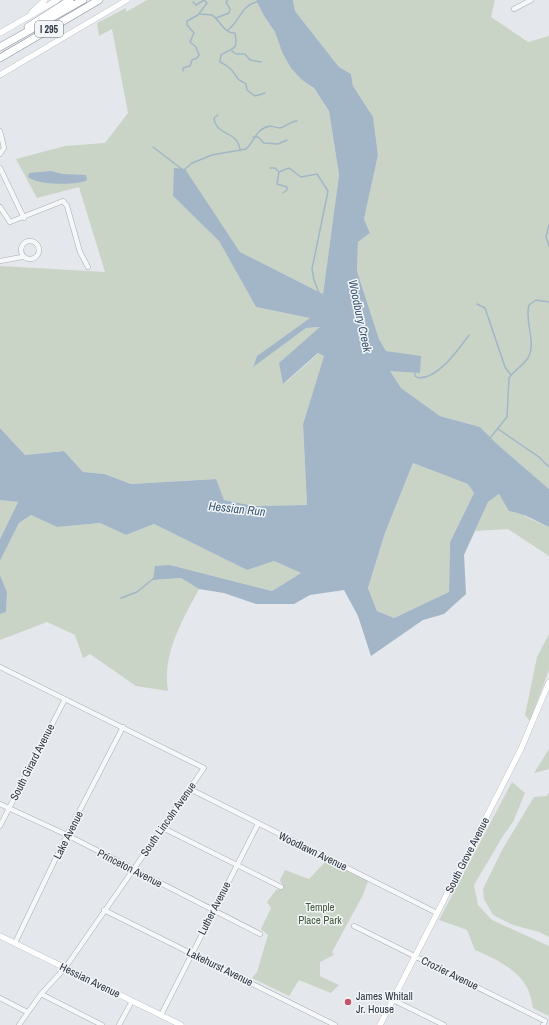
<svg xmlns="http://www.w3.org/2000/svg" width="549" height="1025" viewBox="0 0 549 1025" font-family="'Archivo Narrow',sans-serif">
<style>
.green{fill:#cad4c6}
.water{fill:#a2b6c7;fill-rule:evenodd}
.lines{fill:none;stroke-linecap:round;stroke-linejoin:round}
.stream{stroke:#a2b6c7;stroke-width:1.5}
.minor-casing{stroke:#a9aeb5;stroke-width:5.5}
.major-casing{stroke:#a4acb5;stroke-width:6}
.highway-casing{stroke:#8c95a0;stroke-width:8}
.minor{stroke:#f6f7f9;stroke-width:4.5}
.major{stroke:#fff;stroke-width:5.5}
.highway{stroke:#fff;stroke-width:7}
.poi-dot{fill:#c5546a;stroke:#f3f6f8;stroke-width:1.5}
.labels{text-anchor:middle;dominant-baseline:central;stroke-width:3;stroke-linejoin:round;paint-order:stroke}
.shield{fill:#f3f6f8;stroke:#686f79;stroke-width:1}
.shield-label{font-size:10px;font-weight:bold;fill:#2d3542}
.street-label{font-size:11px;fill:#2d3542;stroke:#f3f6f8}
.park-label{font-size:11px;fill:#435c3b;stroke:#f3f6f8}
.poi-label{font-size:11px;fill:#2d3542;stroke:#f3f6f8;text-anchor:start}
.water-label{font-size:12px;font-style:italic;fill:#3a5673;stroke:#f3f6f8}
</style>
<rect width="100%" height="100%" fill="#e4e7eb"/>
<path class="green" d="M147,0H256L264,16L275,32L282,52L302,80L314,88L329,111L339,175L323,294L240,252L184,169L173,196L219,241L256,307L311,318L257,356L253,366L306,328L320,327L284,384L319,353L324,356L303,424L307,505L254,506L224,500L215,479L131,484L106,474L83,472L64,451L25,455L0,428V266L105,272L79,187L37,198L16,159L65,146L105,143L128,113L112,29L99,36L97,23L126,8V12Z
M293,0H495L491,17L528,42L549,36V489L497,444L480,427L440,416L401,388L389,370L421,357L386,351L379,339L357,271L358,242L370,233L364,219L378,155L373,118L353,86L351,74L339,67L295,11Z
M413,463L469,484L474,493L450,542L449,592L394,618L377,611L368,588L385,533Z
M499,494L526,517L549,527V556L508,529L475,531L488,502Z
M0,500L18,502L0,539Z
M31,515L57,527L100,523L126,535L154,524L247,570L274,561L301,573L272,591L170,565L154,580L181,578L199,589C182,621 162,654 168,691L136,686L90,654L83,658L75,635L47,622L0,640V614L6,612L7,592L0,575V561L19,523Z
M549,634V670L530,721L525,715L537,657Z
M549,749V769L534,773Z
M512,782L525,793L513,822L503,836L474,885L478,905L492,920L549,946V1016L533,1008C532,1003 531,997 529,992C522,971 494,958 475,950L467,930L439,920Z
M549,792V937L539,932L513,925L493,915L484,899L483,889L502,850L534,797L547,796Z
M327,860L368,881L363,895L332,952L334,955L320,962V976L339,985L331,993L299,980L289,996L252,978L257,972L268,935L261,929L271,908L267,902L276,890L284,888L280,880L285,870L309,879Z"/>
<path class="water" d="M256,0H293L295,11L339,67L351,74L353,86L373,117L378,155L364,219L370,233L358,242L357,271L379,339L386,351L421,356L420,373L390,371L401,388L440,416L480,427L497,444L549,489V527C536,521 523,513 509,511L499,494L488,502L464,555L466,594L444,614L423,620L371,656L358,616L344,590L310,595L294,604H256L224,593L199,589L181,578L153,580L155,566L170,565L272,591L301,573L274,561L247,570L154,524L126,535L100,523L57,527L31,515L19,523L0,561V539L18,502L0,500V428L25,455L64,451L83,472L105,474L131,484L216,479L224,500L254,506L307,505L303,424L324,356L318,353L283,384L279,363L320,327L306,328L253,367L257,356L310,318L256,307L219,241L173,196L174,168L185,169L240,252L323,294L339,175L329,111L314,88L302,80L291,68L282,52L275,32L264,16ZM413,463L468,484L474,493L450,542L449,592L394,618L377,611L368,588L385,533Z
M51,171L63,174L86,175L87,180C77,186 37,185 28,177L29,173Z
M0,575L7,592L6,612L0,614Z"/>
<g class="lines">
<path class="stream" d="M200,14L212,15C220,20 224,34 235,33C238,51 234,47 221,55L220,62C229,66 233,71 238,79C240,81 244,82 246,84L247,90L255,96L265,93
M216,18L229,13L230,9L226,2L228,0
M228,30C240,21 241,5 257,2
M232,51L236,54H245L250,60L261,62
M183,71V68L190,66L192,60L197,58L199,55L196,47L190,42L194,33L187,25V21L198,15L207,3L204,0L196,5L193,2
M218,115L214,118C216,137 239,130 240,151
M253,137H258L264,143L278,144L287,140
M153,147L183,170
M270,168H275L279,172
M183,171L192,163L212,155L246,149C255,141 255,129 270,126C273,126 276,128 280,128C286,127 290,121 297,121
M279,172L289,168L301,177L317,174L328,191L312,269L314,280L319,293
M279,172L277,184L287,187V190L283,193
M549,225L546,237L549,246
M477,304L485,308L505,367L511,375
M415,372V376L418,378C438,379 458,350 469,335
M498,429L539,457L549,467
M490,438L507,417L509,378C514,370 523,366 528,358C537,341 524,322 529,305L536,300L549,302
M121,598L137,592L154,578"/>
<defs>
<path id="minor" d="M514,9L531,0
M0,131L4,148L0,154
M0,168L24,218
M0,207L10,222L63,201L67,206L80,252L88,267
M21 250a9 9 0 1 1 18 0a9 9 0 1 1-18 0Z
M0,261L22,257
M0,667L204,768L65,968L41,994L19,1025
M190,789L437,913
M0,804L67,835L260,934
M0,826L65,699
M161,827L281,887
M104,910L335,1025
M354,926L545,1021L543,1025
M15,943L67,835L123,727
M41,994L102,1025
M0,998L27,1012
M393,1000L444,1025
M161,1015L258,824
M119,1025L132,1001"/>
<path id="major" d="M32,12L45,0
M0,33L57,0
M0,75L127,0
M0,936L181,1025
M380,1025L521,749L549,682"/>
<path id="highway" d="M28,27L70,0
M0,47L83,0
M0,58L99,0"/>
</defs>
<use href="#minor" class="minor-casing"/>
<use href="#major" class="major-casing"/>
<use href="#highway" class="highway-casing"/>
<use href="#minor" class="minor"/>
<use href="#major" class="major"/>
<use href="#highway" class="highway"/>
</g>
<circle class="poi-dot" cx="348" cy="1002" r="4"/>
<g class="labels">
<rect class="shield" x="35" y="21" width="28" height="16" rx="3"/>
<g class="shield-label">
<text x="49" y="29">I 295</text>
</g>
<g class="street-label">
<text transform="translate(32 762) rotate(-63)">South Girard Avenue</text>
<text transform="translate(168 819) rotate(-55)">South Lincoln Avenue</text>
<text transform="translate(68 835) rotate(-63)">Lake Avenue</text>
<text transform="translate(313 851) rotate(26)">Woodlawn Avenue</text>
<text transform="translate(467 855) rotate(-63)">South Grove Avenue</text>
<text transform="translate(130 868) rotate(27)">Princeton Avenue</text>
<text transform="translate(214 908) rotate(-63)">Luther Avenue</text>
<text transform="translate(220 967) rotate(26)">Lakehurst Avenue</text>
<text transform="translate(450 973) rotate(26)">Crozier Avenue</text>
<text transform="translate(90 980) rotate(26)">Hessian Avenue</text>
</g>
<g class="park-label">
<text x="320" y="907">Temple<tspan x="320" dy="13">Place Park</tspan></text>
</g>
<g class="poi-label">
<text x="356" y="996">James Whitall<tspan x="356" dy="13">Jr. House</tspan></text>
</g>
<g class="water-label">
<text transform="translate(360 316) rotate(78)">Woodbury Creek</text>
<text transform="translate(237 509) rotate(6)">Hessian Run</text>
</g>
</g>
</svg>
